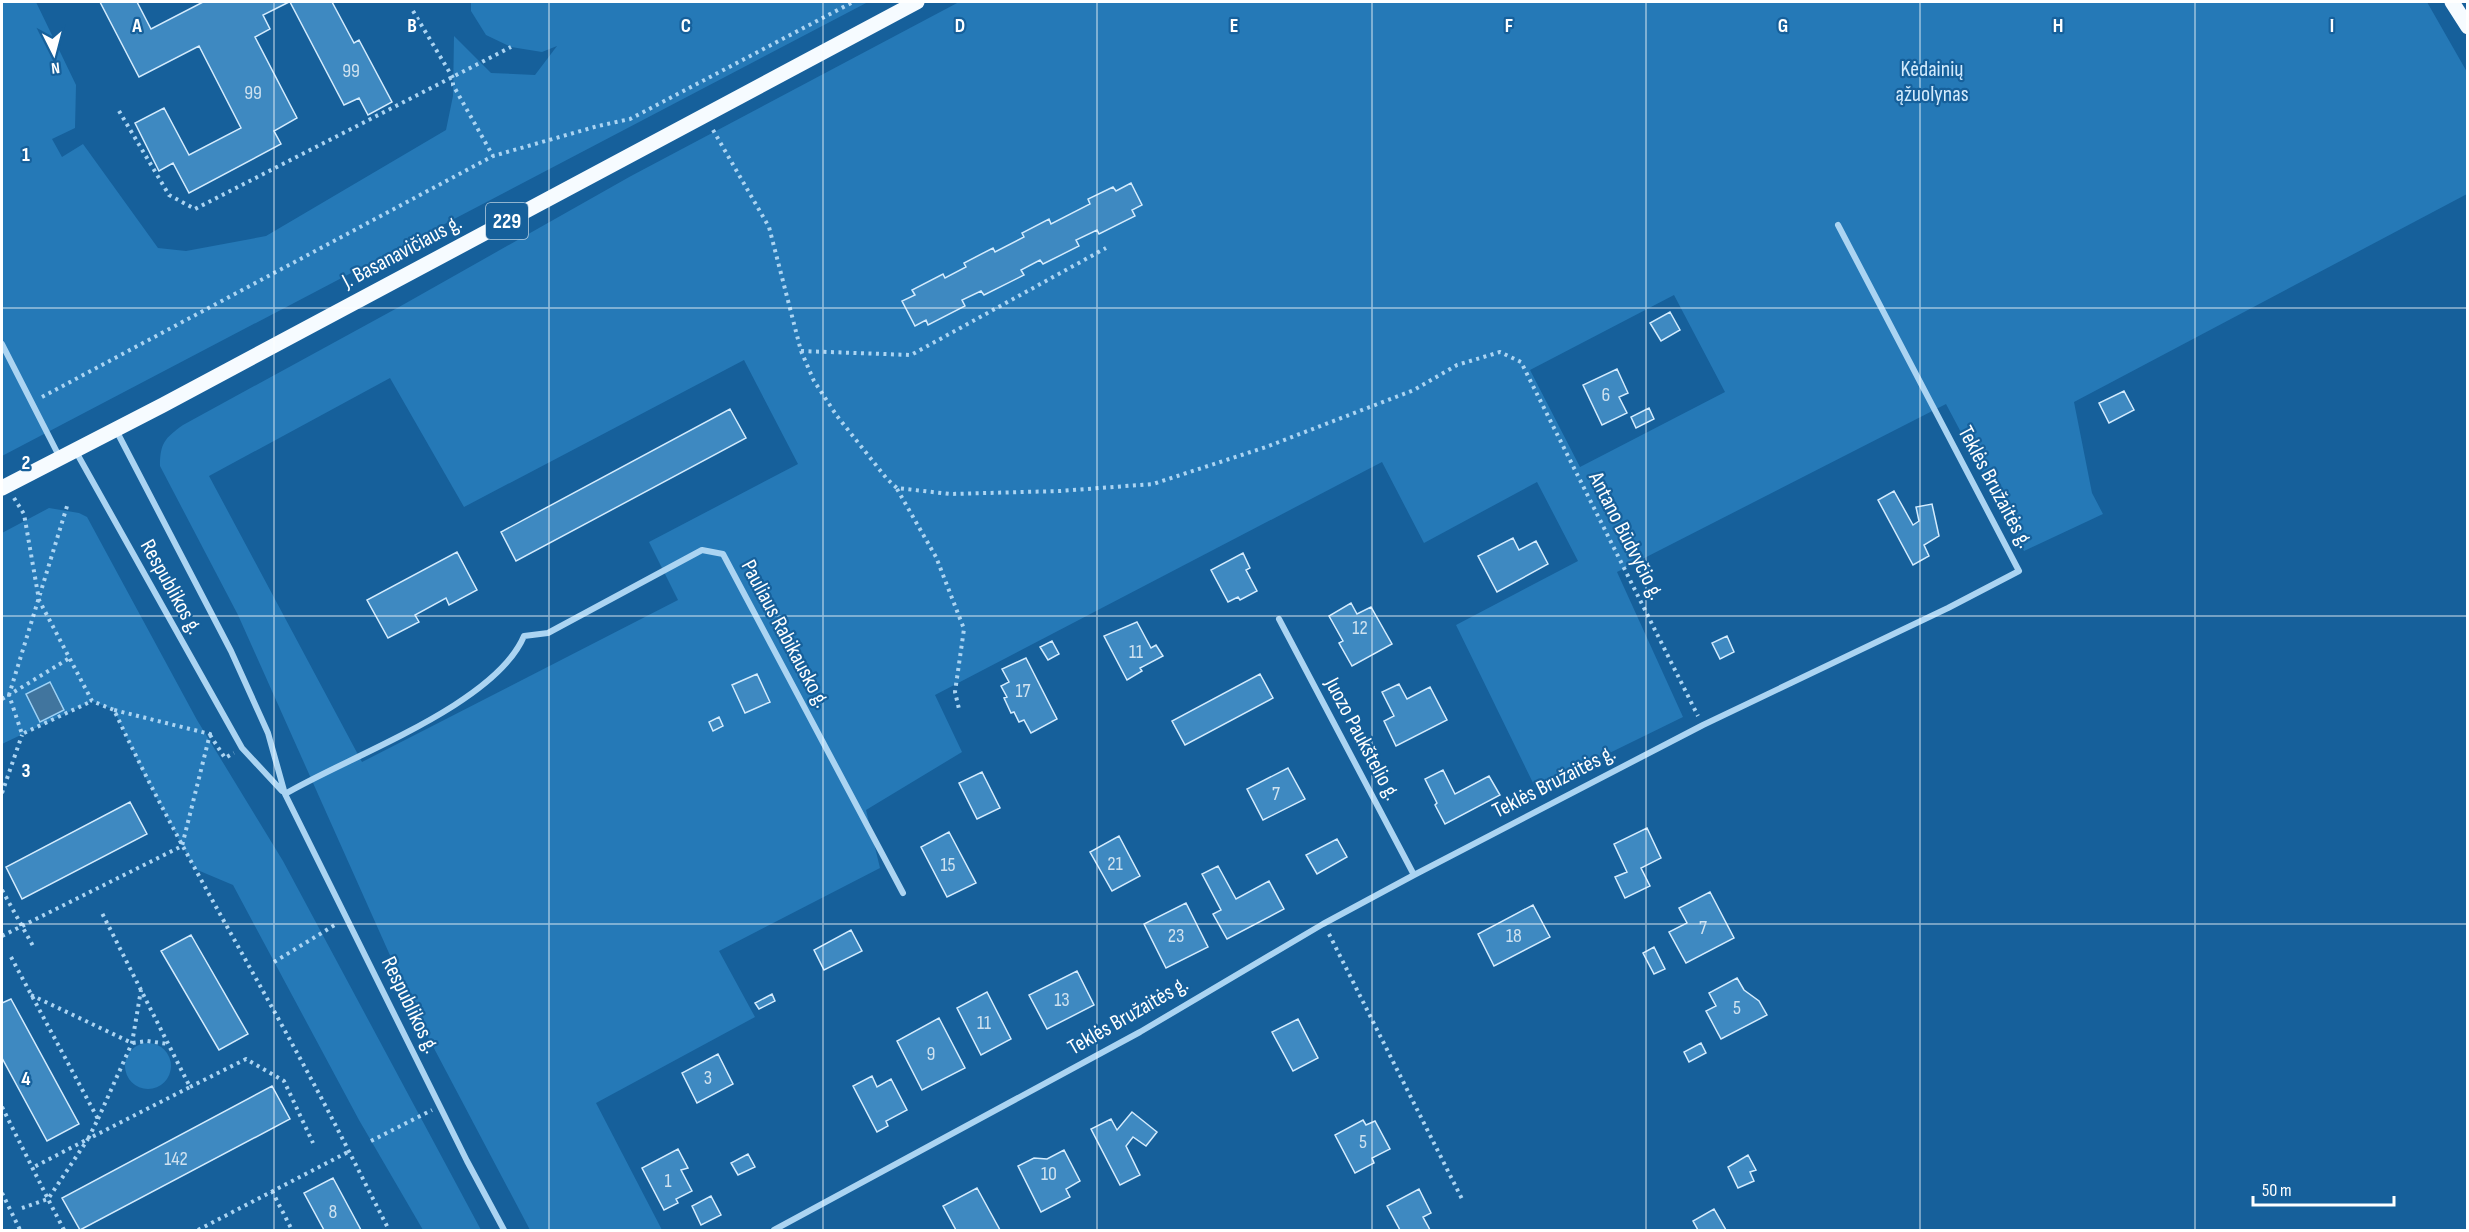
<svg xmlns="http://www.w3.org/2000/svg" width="2469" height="1232" viewBox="0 0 2469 1232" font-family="'Sofia Sans Condensed',sans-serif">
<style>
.green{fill:#2579b7;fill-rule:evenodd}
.water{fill:#41759e;stroke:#9dd1f5;stroke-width:1.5}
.building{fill:#3e89c1;stroke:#d3ebfd;stroke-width:1.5}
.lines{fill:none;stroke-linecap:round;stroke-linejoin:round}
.path{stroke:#abd4f2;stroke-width:4;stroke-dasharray:3 4.5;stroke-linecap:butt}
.minor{stroke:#abd4f2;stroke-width:6}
.primary{stroke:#f6fbff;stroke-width:15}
.grid{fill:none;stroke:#fff;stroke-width:1.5;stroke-opacity:0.55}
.labels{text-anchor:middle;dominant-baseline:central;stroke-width:4.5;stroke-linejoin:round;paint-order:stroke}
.number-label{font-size:20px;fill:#cfe2f0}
.shield{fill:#16609b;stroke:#b9cfe1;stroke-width:1.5}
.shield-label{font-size:21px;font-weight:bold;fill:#fff}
.park-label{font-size:22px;fill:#d3ebfd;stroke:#16609b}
.street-label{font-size:22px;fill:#fff;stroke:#16609b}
.grid-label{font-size:20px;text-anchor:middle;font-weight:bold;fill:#fff;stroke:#16609b;stroke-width:4.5;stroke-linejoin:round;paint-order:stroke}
</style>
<rect width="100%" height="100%" fill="#16609b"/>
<path class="green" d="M2,2H36L76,85L75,128L52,139L62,157L83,144L158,248L186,251L266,236L446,130L453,96L454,36L491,73L535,75L557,46L542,52L511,47L486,35L471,11V2H868L2,456Z
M959,2H2427L2467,72V194L2074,402L2092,493L2103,514L2024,551L1946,404L1617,572L1683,717L1536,789L1456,625L1578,561L1537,482L1424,543L1382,462L935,695L962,752L866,810L880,868L719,951L755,1017L596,1103L662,1230H530L418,1018L238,615L160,466C160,443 165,438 183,425L399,307L631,176ZM1674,295L1725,392L1580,467L1530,370ZM744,360L798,464L649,542L678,600L362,762L209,476L390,378L464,507Z
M49,508L79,513L87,517L197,720L283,861L481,1230H423L359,1120L233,885L195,869L142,771L114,710L92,701L2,744V533Z
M125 1066a23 23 0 1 1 46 0a23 23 0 1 1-46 0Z"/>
<path class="water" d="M50,682L64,710L40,722L26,694Z"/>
<path class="building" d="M100,2H137L151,29L203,2H289L263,15L270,29L255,37L297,118L274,131L281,144L189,193L173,163L159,171L135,123L164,108L189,155L241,128L199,46L139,77Z
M290,2H332L354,43L359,40L392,102L368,115L359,98L344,105Z
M1131,183L1142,205L1132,210L1135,216L1099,234L1097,230L1076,240L1079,246L1043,264L1040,260L1021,270L1024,275L984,295L981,291L962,300L965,306L928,325L926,320L915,326L902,301L915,295L912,290L943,274L945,278L966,267L964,263L993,248L995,252L1024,237L1022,233L1049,219L1051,224L1090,204L1088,199L1113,187L1116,191Z
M1670,312L1680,330L1661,341L1650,323Z
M1617,369L1628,393L1619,397L1627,413L1602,425L1583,385Z
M2124,391L2134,410L2109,423L2099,403Z
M1649,408L1654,419L1636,428L1631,417Z
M730,409L746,438L516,561L501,532Z
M1894,491L1913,525L1919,521L1916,507L1932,504L1939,536L1924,545L1929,556L1913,565L1878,500Z
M1513,538L1519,550L1536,541L1548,564L1497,592L1478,556Z
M457,552L477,590L449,605L446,598L415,615L419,622L388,638L367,600Z
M1243,553L1250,568L1246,570L1257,591L1240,600L1238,597L1228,602L1211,570Z
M1351,603L1357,614L1371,607L1392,644L1352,666L1339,643L1343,641L1329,616Z
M1137,622L1151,648L1156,645L1163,656L1140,668L1142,671L1127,680L1104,636Z
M1727,636L1734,652L1720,659L1712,643Z
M1052,641L1059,654L1048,660L1040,647Z
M1026,658L1057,719L1031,733L1024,720L1019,722L1014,712L1011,713L1004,698L1007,697L1001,686L1009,682L1002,669Z
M757,674L770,702L745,713L732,685Z
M1260,674L1273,698L1185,745L1172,721Z
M1399,684L1407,699L1430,687L1447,720L1396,746L1384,721L1394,716L1382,692Z
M719,717L723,726L713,731L709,722Z
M1288,768L1305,799L1263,820L1247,789Z
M1443,770L1455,794L1489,776L1500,795L1445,824L1435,805L1437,803L1425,779Z
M982,772L1000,808L977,819L959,783Z
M130,802L147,834L22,899L6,867Z
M1647,828L1661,858L1641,868L1650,886L1625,898L1615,877L1627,872L1614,844Z
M949,832L976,883L947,897L921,847Z
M1119,836L1140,876L1112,891L1090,852Z
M1337,839L1347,857L1317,874L1306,855Z
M1218,866L1236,899L1269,881L1284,909L1227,939L1213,914L1221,910L1202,874Z
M1710,892L1734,938L1686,963L1669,932L1687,923L1679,908Z
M1186,903L1208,947L1166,968L1144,924Z
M1533,905L1550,937L1494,966L1478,934Z
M851,930L862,951L824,970L814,950Z
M191,935L248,1034L219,1050L161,951Z
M1654,947L1665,969L1654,974L1643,953Z
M1077,971L1094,1005L1047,1029L1029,995Z
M1737,978L1744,990L1759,1001L1767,1015L1721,1039L1706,1011L1716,1006L1709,993Z
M987,992L1011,1039L981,1055L957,1008Z
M772,994L775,1001L759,1009L755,1003Z
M11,999L79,1124L47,1141L2,1058V1003Z
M939,1018L965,1068L922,1090L897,1041Z
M1298,1019L1318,1058L1293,1071L1272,1032Z
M1701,1043L1706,1053L1689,1062L1684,1052Z
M718,1054L733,1084L697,1103L682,1073Z
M872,1076L877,1087L891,1079L907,1110L886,1121L888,1126L877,1132L853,1086Z
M272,1086L290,1119L80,1230L62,1198Z
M1132,1112L1157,1132L1146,1146L1133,1137L1126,1146L1140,1175L1120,1185L1091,1129L1111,1119L1117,1130Z
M1363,1120L1366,1125L1375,1121L1390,1149L1372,1158L1374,1163L1355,1173L1335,1135Z
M678,1149L688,1168L681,1170L692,1191L676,1199L678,1203L664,1210L642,1168Z
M1064,1150L1080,1181L1066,1189L1070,1197L1041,1212L1018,1166L1034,1158L1047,1159Z
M748,1154L755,1167L738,1175L731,1163Z
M1748,1155L1756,1170L1750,1172L1754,1181L1738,1188L1728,1167Z
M333,1178L361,1230H324L304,1193Z
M977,1188L1000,1230H956L943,1206Z
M1419,1189L1431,1213L1423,1217L1430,1230H1400L1387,1206Z
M711,1196L721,1215L701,1225L692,1206Z
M1714,1209L1726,1230H1698L1693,1221Z"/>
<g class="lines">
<path class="path" d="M413,11L453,78V85L493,156
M119,111L169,195L195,209L511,47
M713,130L769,227L801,351L814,381L837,416L887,479L897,488L950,494L1060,491L1153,484L1266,447L1414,390L1457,365L1500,352L1521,362L1698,716
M801,351L911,355L1106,248
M42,397L493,156L598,126L630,119L853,2
M897,489L936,557L964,629L955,692L959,709
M14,498L24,514L39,600L92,701L114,710C181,854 265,988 338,1130C355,1163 372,1197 389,1230
M68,659L9,695L22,734L92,701
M2,699L9,695L68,503
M210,735L225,758L234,753
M2,793L22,735
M2,890L33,946
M1329,934L1462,1199
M2,936L182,846L210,734L114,710
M11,957L98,1119L88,1139L32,1168
M274,962L338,923
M31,995L132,1043L147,1041L168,1044
M190,1087L246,1059L284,1081L313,1143
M2,1107L48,1199L22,1208
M98,1119L132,1043L141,990
M371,1141L432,1110
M272,1191L292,1230
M2,1193L20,1230
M64,1230L48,1199L88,1139L190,1087L101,911
M198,1230L348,1152"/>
<path class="minor" d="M2,344L60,458
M116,430L231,651L268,733L285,794L467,1161L504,1230
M75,450L242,748L282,791
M1279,619L1414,875
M285,794C349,756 495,705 524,636L548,633L702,550L723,554L903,893
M774,1230L1140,1032L1323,924L1414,875L1703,725L1948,608L2019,571L1838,225"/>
<path class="primary" d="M2452,2L2468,27
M2,488L163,405L917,2"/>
</g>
<path class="grid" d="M274,2V1230M549,2V1230M823,2V1230M1097,2V1230M1372,2V1230M1646,2V1230M1920,2V1230M2195,2V1230M2,308H2468M2,616H2468M2,924H2468"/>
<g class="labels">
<g class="number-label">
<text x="351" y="71">99</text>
<text x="253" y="93">99</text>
<text x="1606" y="395">6</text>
<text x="1360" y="628">12</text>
<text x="1136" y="652">11</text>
<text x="1023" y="691">17</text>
<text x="1276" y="794">7</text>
<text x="1115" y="864">21</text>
<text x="948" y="865">15</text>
<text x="1703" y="928">7</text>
<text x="1176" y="936">23</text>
<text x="1514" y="936">18</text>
<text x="1062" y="1000">13</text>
<text x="1737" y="1008">5</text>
<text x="984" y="1023">11</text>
<text x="931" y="1054">9</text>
<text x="708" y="1078">3</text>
<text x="1363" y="1142">5</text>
<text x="176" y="1159">142</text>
<text x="1049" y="1174">10</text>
<text x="668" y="1181">1</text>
<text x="333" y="1212">8</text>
</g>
<rect class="shield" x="486" y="203" width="42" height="36" rx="4.5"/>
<g class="shield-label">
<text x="507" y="221">229</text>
</g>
<g class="park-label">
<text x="1932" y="69">Kėdainių<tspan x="1932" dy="25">ąžuolynas</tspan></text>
</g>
<g class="street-label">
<text transform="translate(402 252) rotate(-28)">J. Basanavičiaus g.</text>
<text transform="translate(1995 487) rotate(62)">Teklės Bružaitės g.</text>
<text transform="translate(1626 536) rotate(63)">Antano Būdvyčio g.</text>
<text transform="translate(171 587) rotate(61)">Respublikos g.</text>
<text transform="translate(785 634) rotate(62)">Pauliaus Rabikausko g.</text>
<text transform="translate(1362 739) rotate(62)">Juozo Paukštelio g.</text>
<text transform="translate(1554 782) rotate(-27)">Teklės Bružaitės g.</text>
<text transform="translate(410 1005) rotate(64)">Respublikos g.</text>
<text transform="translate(1128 1016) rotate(-30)">Teklės Bružaitės g.</text>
</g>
</g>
<g class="grid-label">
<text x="137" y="32">A</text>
<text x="412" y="32">B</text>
<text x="686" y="32">C</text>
<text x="960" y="32">D</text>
<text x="1234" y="32">E</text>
<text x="1509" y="32">F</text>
<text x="1783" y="32">G</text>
<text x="2058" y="32">H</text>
<text x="2332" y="32">I</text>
<text x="26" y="161">1</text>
<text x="26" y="469">2</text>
<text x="26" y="777">3</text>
<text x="26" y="1085">4</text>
</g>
<rect width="2469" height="1232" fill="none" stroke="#ffffff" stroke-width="6"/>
<g transform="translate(54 54) rotate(174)" stroke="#16609b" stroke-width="4.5" paint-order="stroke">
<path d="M0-4.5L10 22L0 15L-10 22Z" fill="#ffffff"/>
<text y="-9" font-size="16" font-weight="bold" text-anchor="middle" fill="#ffffff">N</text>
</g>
<path d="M2253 1196v9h141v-9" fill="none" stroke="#ffffff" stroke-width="3"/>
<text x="2262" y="1196" font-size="18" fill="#ffffff" stroke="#16609b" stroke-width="4.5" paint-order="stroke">50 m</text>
</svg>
